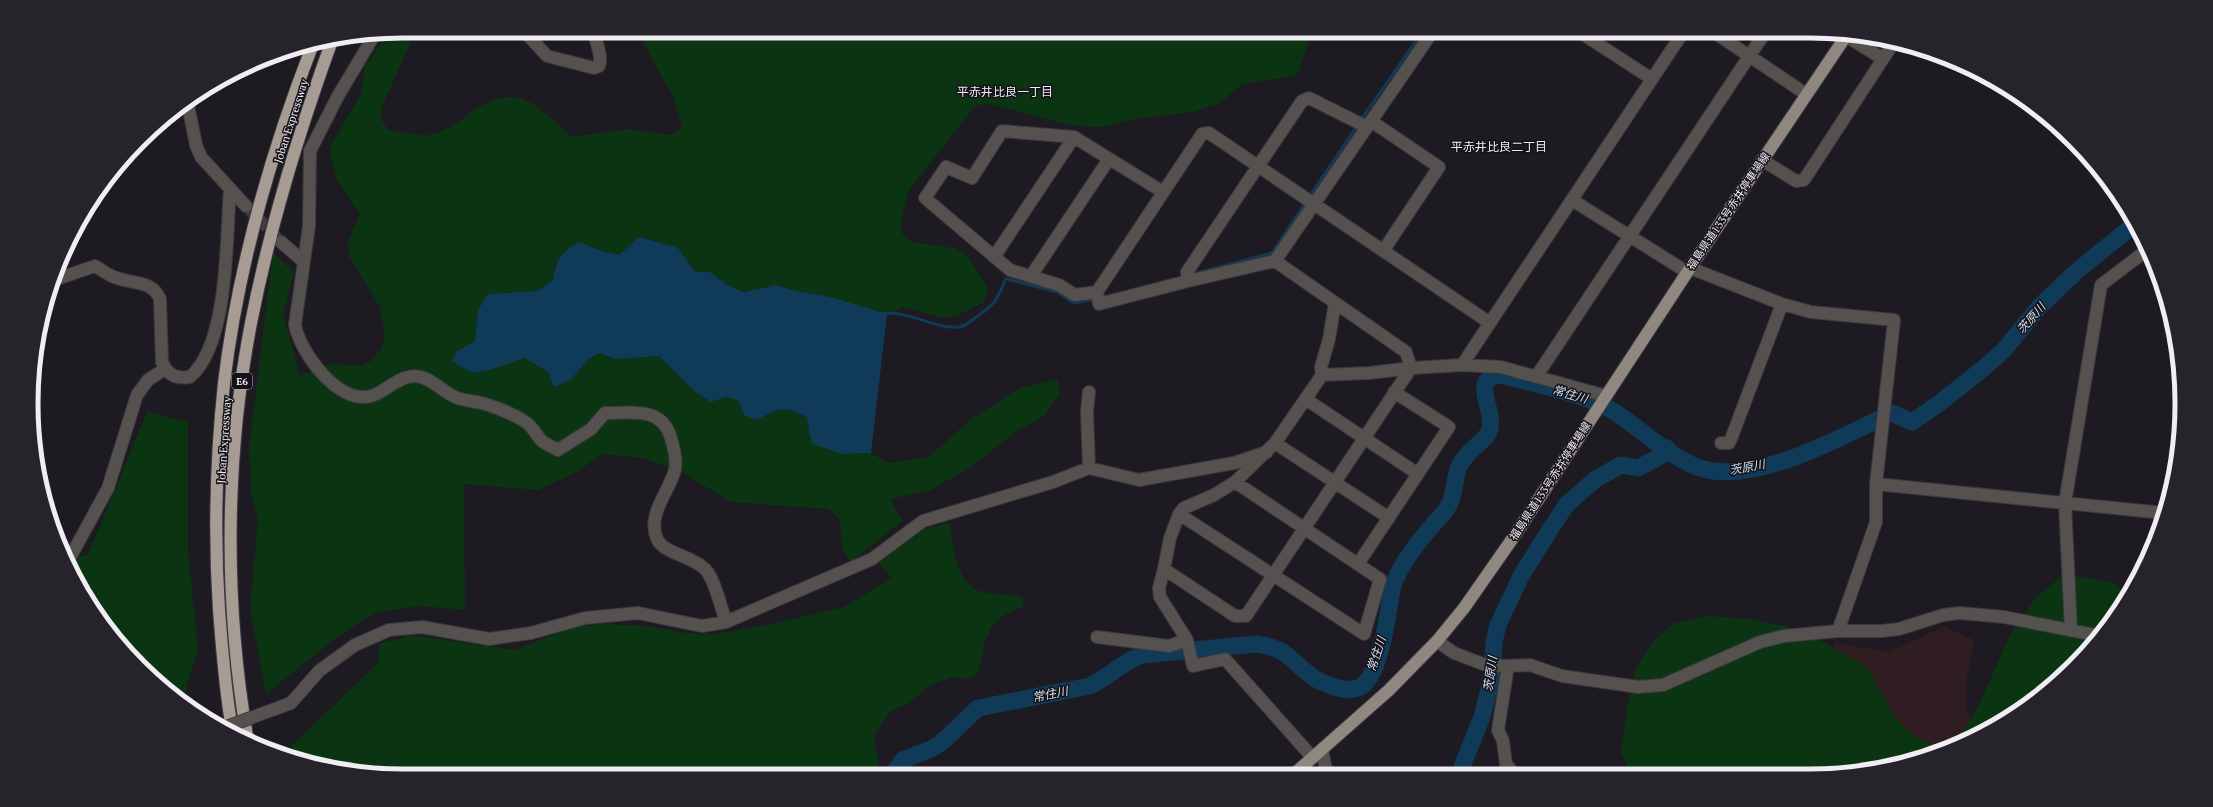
<svg xmlns="http://www.w3.org/2000/svg" width="2213" height="807" viewBox="0 0 2213 807" font-family="'PT Serif','Noto Sans JP',serif">
<style>
.education{fill:#2f1d22}
.green{fill:#0b3413}
.water{fill:#103b58}
.lines{fill:none;stroke-linecap:round;stroke-linejoin:round}
.stream{stroke:#103b58;stroke-width:3}
.river{stroke:#103b58;stroke-width:17}
.minor-tunnel{stroke:#3e3a41;stroke-width:12;stroke-dasharray:12 6;stroke-linecap:butt}
.minor-casing{stroke:#3b383f;stroke-width:14}
.major-casing{stroke:#3b383f;stroke-width:14}
.highway-casing{stroke:#3b383f;stroke-width:14}
.minor{stroke:#55514e;stroke-width:12}
.major{stroke:#8f8780;stroke-width:12}
.highway{stroke:#a69c94;stroke-width:12}
.minor-bridge-casing{stroke:#3b383f;stroke-width:14;stroke-linecap:butt}
.minor-bridge{stroke:#55514e;stroke-width:12}
.labels{text-anchor:middle;dominant-baseline:central;stroke-width:3;stroke-linejoin:round;paint-order:stroke}
.shield{fill:#151118;stroke:#aeabb1;stroke-width:1}
.shield-label{font-size:10px;font-weight:bold;fill:#f0edf3}
.street-label{font-size:11px;fill:#f0edf3;stroke:#151118}
.neighbourhood-label{font-size:12px;fill:#f0edf3;stroke:#151118}
.water-label{font-size:12px;font-style:italic;fill:#cde0ef;stroke:#151118}
.rim{fill:none;stroke:#f0edf3;stroke-width:5}
</style>
<rect width="100%" height="100%" fill="#1e1a22"/>
<path class="education" d="M1944,626L1974,640L1967,678L1966,707L1975,731L1974,738L1858,773L1825,667L1835,643L1889,652Z"/>
<path class="green" d="M408,31L410,44L382,106L381,119L388,130C399,131 421,137 430,135C446,131 460,121 473,111C518,80 538,106 571,137L629,129L670,135L682,127L673,97L644,44L641,31H1313L1297,75L1242,84L1220,103L1193,112L1135,119L1103,127L1074,126L990,104L976,105L909,190L901,220L902,234L912,242L954,248L967,255L988,289L984,302L958,315L943,318L904,307L887,314L831,297L796,291L775,285L745,292L727,285L710,272H697L678,248L619,255L602,251L579,242L555,264L553,280L538,292H518L478,310L475,341L457,351L511,362L524,358L548,372L554,387L589,359L600,353L615,359L659,356L694,391L738,400L744,415L757,420C779,408 784,406 807,417L809,432L858,454L871,453L888,463L929,457L971,419L1020,388L1058,379L1060,393L1044,416L1017,431L969,468L931,490L890,499L902,521L851,562L843,550L839,519L829,509L731,502L683,473L643,458L602,454L577,472L538,490L464,484L465,610L420,606L377,612L340,635L266,694L250,608L258,520L251,492L249,448L273,252L294,273L283,314L300,375L331,364L359,366L371,361L381,349L385,335L380,307L349,256L348,241L360,214L336,178L329,149L361,94L365,65L390,32Z
M147,412L188,422V551L198,651L182,701L140,667L94,611L70,557L88,555Z
M950,522C953,544 956,587 983,592C997,595 1009,593 1023,598V606L1002,616L992,626L985,641L979,670L975,676L968,679L953,677L931,685L908,703L889,712L874,737L879,767L875,775L404,776L307,763L284,753L378,663L379,644L411,635L515,650L573,627L603,624L646,626L686,633L714,634L767,625L844,607L892,578L879,562L924,530Z
M2065,574L2115,583L2127,596L2055,683L1974,738L1858,773H1631L1621,752L1627,708L1636,668L1652,643L1674,623L1708,616L1749,619L1802,630L1867,667L1895,718L1910,733L1936,747L1957,740L1976,711L2009,637L2037,596Z"/>
<path class="water" d="M639,237L678,248L696,272H710L727,285L744,292L775,285L796,291L831,297L887,314L871,453L842,454L813,444L809,432L807,417C784,405 779,408 757,420L744,415L738,400L725,397L711,402L694,391L659,356L615,359L600,353L589,359L570,380L554,387L548,372L524,358L490,370L472,373L452,361L457,351L475,341L478,310L488,294L538,291L553,280C556,259 561,253 579,242L602,251L619,255Z"/>
<g class="lines">
<path class="stream" d="M1360,121L1423,31
M1309,197L1357,126
M1193,274L1272,253L1306,202
M882,314C909,309 941,333 963,326C968,324 973,319 978,316C994,305 998,299 1005,280L1007,279L1057,292L1074,303L1095,299"/>
<path class="river" d="M1459,774L1482,717L1492,677L1494,642L1498,625L1521,576L1551,528L1567,504L1596,479L1621,465L1638,468L1661,456L1667,448
M892,775L903,760L931,749L941,743L978,708L1090,686C1109,677 1122,662 1142,655L1256,644C1291,649 1288,660 1313,677C1317,681 1324,683 1329,685C1339,689 1352,692 1362,686C1382,672 1388,609 1393,585C1402,562 1416,545 1432,526C1437,520 1445,513 1449,505C1455,493 1454,479 1459,467C1465,453 1478,446 1487,435C1502,415 1464,378 1502,375C1533,384 1581,393 1608,408C1640,426 1677,467 1713,471C1769,478 1842,436 1892,413L1912,422L1941,402L1985,367L2004,350L2039,307L2078,270L2135,224"/>
<path class="minor-tunnel" d="M246,206L281,242"/>
<defs>
<path id="minor" d="M524,31L547,56L594,68L599,66C603,54 595,43 594,31
M1433,31L1275,261L1406,352L1411,368L1462,365L1501,367L1606,396
M1578,31L1652,79
M1712,31L1806,94
M375,34L338,96L310,151L309,226L295,325C300,352 338,405 371,396C389,391 402,370 424,378C435,382 444,392 455,397C464,401 475,401 485,404C499,408 511,413 524,421C532,425 536,435 542,441C547,445 553,447 558,450L591,429L605,413C631,413 662,406 671,438C674,448 678,463 674,473C667,494 647,516 657,539C664,554 691,555 705,569C715,579 721,608 726,622
M1846,36L1883,59
M188,105L196,145L201,157L246,206
M1371,121L1439,167L1383,251
M1074,137L1002,131L972,178L946,167L925,198L1010,270L1059,285L1075,295L1097,292L1202,134L1209,133L1490,323
M1762,160L1796,181L1804,180L1894,42
M1572,200L1687,272
M281,242L304,262
M994,257L1074,137L1163,192
M1690,268L1782,304L1811,312L1894,320L1876,484V522L1838,631
M1031,276L1109,159
M57,279L95,266C102,270 109,276 117,278C133,284 152,280 160,299L162,362C168,375 175,379 190,377C229,344 226,238 230,189
M1188,281L1187,272L1302,101L1309,98L1367,127
M1097,292L1099,304L1188,281L1275,261
M1335,303L1329,339L1321,367L1322,375L1369,373L1411,368
M1462,365L1684,31
M1322,375L1275,443L1235,482L1214,495L1184,508L1179,514L1170,538L1164,569L1235,616H1246L1411,368
M1536,377L1766,31
M1089,392L1087,411L1089,468
M1307,400L1418,474
M1275,443L1389,518
M1721,443H1729L1731,439L1782,304
M1876,484L2164,513
M1179,514L1364,634L1380,579L1235,482
M72,554L108,488L137,395L148,380L165,369
M1358,564L1449,427L1394,392
M1164,569L1159,588L1160,597L1187,640L1193,666L1225,659L1313,758
M2071,630L2065,503L2101,285L2147,250
M1097,637L1169,646L1187,640
M1437,641L1454,653L1483,664L1505,666L1530,665L1562,676L1638,687L1663,685L1760,642L1784,636L1838,631H1882L1899,629L1943,615L1960,613L2004,617L2095,635
M1508,666L1498,730L1503,741L1506,764L1514,774
M291,703L319,671L355,645L389,630L422,627L489,639L531,633L585,618L638,613L702,626L726,622L872,559L923,521L1053,482L1089,468L1139,480L1234,463L1267,452
M1322,750L1327,774"/>
<path id="major" d="M1294,774L1389,690L1437,641L1464,608L1515,535L1690,268L1846,36"/>
<path id="highway" d="M232,729C225,690 222,650 219,610C214,535 216,458 224,383C238,267 271,152 313,44
M247,736C224,601 225,458 251,323C270,226 299,131 333,38"/>
</defs>
<use href="#minor" class="minor-casing"/>
<use href="#major" class="major-casing"/>
<use href="#highway" class="highway-casing"/>
<use href="#minor" class="minor"/>
<use href="#major" class="major"/>
<use href="#highway" class="highway"/>
<defs>
<path id="minor-bridge" d="M226,727L291,703"/>
</defs>
<use href="#minor-bridge" class="minor-bridge-casing"/>
<use href="#minor-bridge" class="minor-bridge"/>
</g>
<g class="labels">
<rect class="shield" x="232" y="373" width="20" height="16" rx="3"/>
<g class="shield-label">
<text x="242" y="381">E6</text>
</g>
<g class="street-label">
<text transform="translate(291 121) rotate(-72)">Joban Expressway</text>
<text transform="translate(1728 211) rotate(-56)">福島県道133号赤井停車場線</text>
<text transform="translate(224 440) rotate(-86)">Joban Expressway</text>
<text transform="translate(1550 481) rotate(-57)">福島県道133号赤井停車場線</text>
</g>
<g class="neighbourhood-label">
<text x="1005" y="91">平赤井比良一丁目</text>
<text x="1499" y="146">平赤井比良二丁目</text>
</g>
<g class="water-label">
<text transform="translate(2031 318) rotate(-49)">茨原川</text>
<text transform="translate(1570 394) rotate(16)">常住川</text>
<text transform="translate(1747 467) rotate(-11)">茨原川</text>
<text transform="translate(1376 654) rotate(-72)">常住川</text>
<text transform="translate(1490 674) rotate(-82)">茨原川</text>
<text transform="translate(1050 694) rotate(-11)">常住川</text>
</g>
</g>
<path d="M0 0H2213V807H0ZM403 38H1810A365 365 0 0 1 2175 403V404A365 365 0 0 1 1810 769H403A365 365 0 0 1 38 404V403A365 365 0 0 1 403 38Z" fill="#27232a" fill-rule="evenodd"/>
<path class="rim" d="M403 38H1810A365 365 0 0 1 2175 403V404A365 365 0 0 1 1810 769H403A365 365 0 0 1 38 404V403A365 365 0 0 1 403 38Z"/>
</svg>
